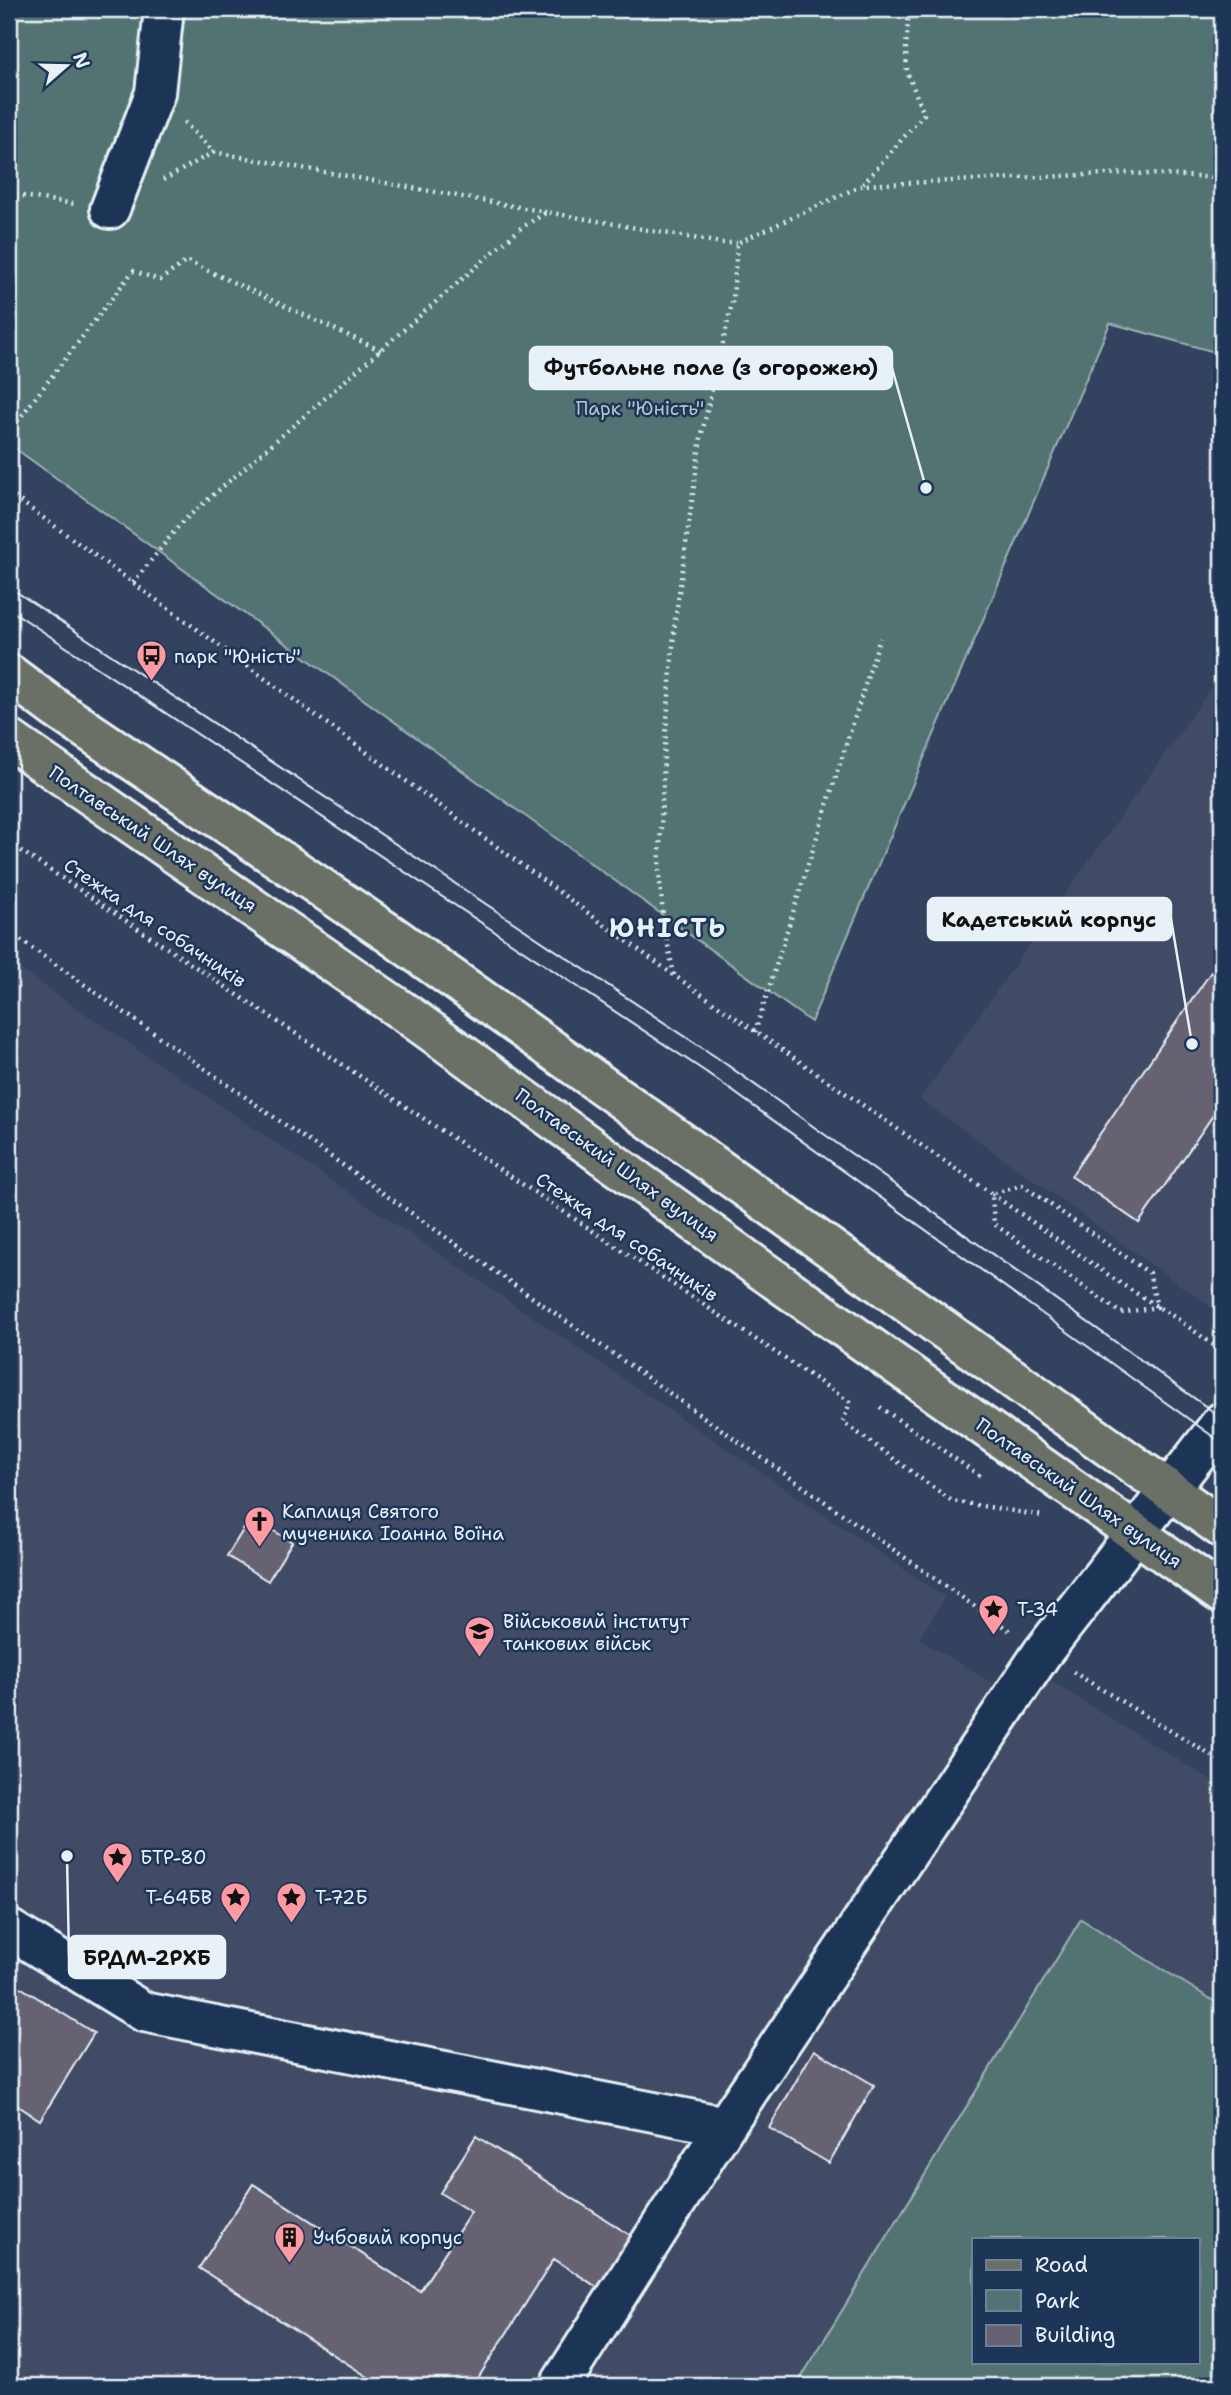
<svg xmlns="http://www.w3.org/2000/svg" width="1231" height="2395" viewBox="0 0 1231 2395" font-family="'Shantell Sans',sans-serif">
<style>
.built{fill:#424c65;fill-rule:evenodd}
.green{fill:#527373;stroke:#9db2b6;stroke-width:2;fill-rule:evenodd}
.building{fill:#666272;stroke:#e8f1f8;stroke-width:2}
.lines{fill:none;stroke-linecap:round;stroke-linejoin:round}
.minor-casing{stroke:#e8f1f8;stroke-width:44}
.major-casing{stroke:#e8f1f8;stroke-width:44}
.path{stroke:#e8f1f8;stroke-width:4.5;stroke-dasharray:2 5;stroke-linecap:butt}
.minor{stroke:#1d3557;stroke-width:38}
.major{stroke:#6b7065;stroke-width:38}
.tram{stroke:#e8f1f8;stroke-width:2}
.labels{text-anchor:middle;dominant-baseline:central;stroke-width:5;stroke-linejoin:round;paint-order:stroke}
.park-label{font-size:19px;fill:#b4c5c9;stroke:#1d3557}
.poi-label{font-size:19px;fill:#e8f1f8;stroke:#1d3557;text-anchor:start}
.street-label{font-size:19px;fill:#e8f1f8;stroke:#1d3557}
.district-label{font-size:26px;font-weight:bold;letter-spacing:2px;fill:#e8f1f8;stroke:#1d3557}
.leader{fill:none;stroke:#e8f1f8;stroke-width:2.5}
.callout-dot{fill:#e8f1f8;stroke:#1d3557;stroke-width:2.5}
.callout{fill:#e8f1f8;stroke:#e8f1f8;stroke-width:2.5}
.callout-label{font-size:21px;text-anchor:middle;font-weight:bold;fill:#111}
</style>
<rect width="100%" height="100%" fill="#33425f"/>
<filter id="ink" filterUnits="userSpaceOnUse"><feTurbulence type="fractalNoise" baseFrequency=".0143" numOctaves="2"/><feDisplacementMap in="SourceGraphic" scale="14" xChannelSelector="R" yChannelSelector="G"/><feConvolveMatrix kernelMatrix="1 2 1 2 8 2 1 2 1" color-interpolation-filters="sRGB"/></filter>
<g filter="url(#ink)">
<path class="built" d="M1222,673V1315L920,1099Z
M9,962L945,1597L919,1639L1029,1705L1047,1679L1222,1787V2386H9ZM974,2239H1198V2362H974Z"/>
<path class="green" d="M9,9H1222V354L1110,323L811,1022L9,444Z
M1081,1919L1222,2006V2386H796ZM1198,2239V2362H974V2239Z"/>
<path class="building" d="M1211,972L1222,979V1111L1218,1108L1139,1223L1071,1176Z
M251,1517L292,1542L268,1581L227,1556Z
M9,1980L94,2033L40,2120L9,2100Z
M814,2050L874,2085L829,2163L769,2128Z
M476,2136L639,2241L606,2293L554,2259L473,2386H382L199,2268L253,2184L420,2291L471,2212L440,2193Z"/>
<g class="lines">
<defs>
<path id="minor" d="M110,209L155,93L164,9
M9,1929L144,2012L725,2126
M559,2386L725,2126L1042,1653L1222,1422"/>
<path id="major" d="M9,674L56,709L390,934L1222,1528
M9,739L411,1017L760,1269L1222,1594"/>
</defs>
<use href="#minor" class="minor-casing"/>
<use href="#major" class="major-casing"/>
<path class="path" d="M184,122L214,152L546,212
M163,180L214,152
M863,184L924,114L907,72L906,49L909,9
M9,194L75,204
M9,432L133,271L160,280L187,261L382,351
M9,493L675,976L992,1194L994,1224L1121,1313L1157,1307L1149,1273L1022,1185L992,1194
M133,583L181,523L521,228L547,212L721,243H737
M9,843L850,1402L843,1422L952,1501L1043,1516
M9,932L1010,1631
M674,975L664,926L659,872L664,757L675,621L701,437L733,299L737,243L863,185L1128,173L1222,178
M755,1032L880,638
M992,1194L1123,1285L1179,1320L1222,1351
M880,1407L983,1478
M1073,1672L1222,1762"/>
<use href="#minor" class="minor"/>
<use href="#major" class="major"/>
<path class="tram" d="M9,587L716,1057L1222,1418
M9,609L706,1072L1222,1443"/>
</g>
</g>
<defs>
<symbol id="bus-pin" viewBox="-11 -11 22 30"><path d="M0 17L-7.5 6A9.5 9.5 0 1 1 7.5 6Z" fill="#ff9aa2" stroke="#1d3557"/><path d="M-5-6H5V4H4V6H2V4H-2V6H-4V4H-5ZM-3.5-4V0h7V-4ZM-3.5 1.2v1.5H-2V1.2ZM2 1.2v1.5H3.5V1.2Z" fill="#111"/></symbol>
<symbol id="church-pin" viewBox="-11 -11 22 30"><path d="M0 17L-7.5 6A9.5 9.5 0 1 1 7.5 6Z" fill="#ff9aa2" stroke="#1d3557"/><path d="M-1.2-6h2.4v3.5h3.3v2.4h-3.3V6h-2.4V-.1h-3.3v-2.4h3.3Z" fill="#111"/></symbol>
<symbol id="sight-pin" viewBox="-11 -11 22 30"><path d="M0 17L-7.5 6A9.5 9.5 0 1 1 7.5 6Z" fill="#ff9aa2" stroke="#1d3557"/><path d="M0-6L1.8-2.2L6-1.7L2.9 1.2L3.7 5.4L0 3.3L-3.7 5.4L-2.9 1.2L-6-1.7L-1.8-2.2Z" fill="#111"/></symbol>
<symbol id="university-pin" viewBox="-11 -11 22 30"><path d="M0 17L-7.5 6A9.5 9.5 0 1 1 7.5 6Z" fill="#ff9aa2" stroke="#1d3557"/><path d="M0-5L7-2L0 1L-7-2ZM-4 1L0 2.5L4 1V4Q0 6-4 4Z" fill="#111"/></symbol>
<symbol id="building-pin" viewBox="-11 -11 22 30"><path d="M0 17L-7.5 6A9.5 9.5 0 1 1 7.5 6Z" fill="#ff9aa2" stroke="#1d3557"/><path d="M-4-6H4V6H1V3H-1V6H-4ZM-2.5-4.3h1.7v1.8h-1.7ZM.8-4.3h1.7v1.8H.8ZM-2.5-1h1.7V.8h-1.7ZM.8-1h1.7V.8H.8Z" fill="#111"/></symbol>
</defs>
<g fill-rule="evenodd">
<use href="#bus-pin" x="134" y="638" width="35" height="47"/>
<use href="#church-pin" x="242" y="1504" width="35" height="47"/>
<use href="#sight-pin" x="976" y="1592" width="35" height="47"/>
<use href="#university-pin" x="462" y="1614" width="35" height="47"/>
<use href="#sight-pin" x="100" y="1840" width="35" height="47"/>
<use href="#sight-pin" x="218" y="1880" width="35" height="47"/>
<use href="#sight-pin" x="274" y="1880" width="35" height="47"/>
<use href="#building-pin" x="272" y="2220" width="35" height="47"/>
</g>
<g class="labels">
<g class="park-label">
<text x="640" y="408">Парк "Юність"</text>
</g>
<g class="poi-label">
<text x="174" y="656">парк "Юність"</text>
<text x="282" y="1511">Каплиця Святого<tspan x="282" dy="22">мученика Іоанна Воїна</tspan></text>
<text x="1017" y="1609">T-34</text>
<text x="503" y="1621">Військовий інститут<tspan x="503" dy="22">танкових військ</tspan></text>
<text x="140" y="1857">БТР-80</text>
<text x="212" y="1897" text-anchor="end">Т-64БВ</text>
<text x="315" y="1897">Т-72Б</text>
<text x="313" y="2237">Учбовий корпус</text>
</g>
<g class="street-label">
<text transform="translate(153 839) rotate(34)">Полтавський Шлях вулиця</text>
<text transform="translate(155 923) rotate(34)">Стежка для собачників</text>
<text transform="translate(617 1165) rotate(36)">Полтавський Шлях вулиця</text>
<text transform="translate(627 1237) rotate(34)">Стежка для собачників</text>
<text transform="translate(1079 1493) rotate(35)">Полтавський Шлях вулиця</text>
</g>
<g class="district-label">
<text x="668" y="927">ЮНІСТЬ</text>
</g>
</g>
<path class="leader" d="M926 488L892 368M1192 1044L1171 919M67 1856L69 1957"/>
<g class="callout-dot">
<circle cx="926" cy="488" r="7"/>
<circle cx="1192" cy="1044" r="7"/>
<circle cx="67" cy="1856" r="7"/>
</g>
<g class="callout">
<rect x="530" y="347" width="362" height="42" rx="7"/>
<rect x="928" y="898" width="243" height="42" rx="7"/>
<rect x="69" y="1936" width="156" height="42" rx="7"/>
</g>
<g class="callout-label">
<text x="711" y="375">Футбольне поле (з огорожею)</text>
<text x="1049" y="927">Кадетський корпус</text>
<text x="147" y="1965">БРДМ-2РХБ</text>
</g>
<rect width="1231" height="2395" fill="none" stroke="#1d3557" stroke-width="35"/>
<rect x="18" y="18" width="1196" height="2360" fill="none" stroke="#e8f1f8" stroke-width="2.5" filter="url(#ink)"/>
<rect x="972" y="2238" width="228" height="126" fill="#1d3557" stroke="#6e8097" stroke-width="2"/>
<rect x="986" y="2260" width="35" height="10" fill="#6b7065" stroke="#6e8097" stroke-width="2"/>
<text x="1035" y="2272" font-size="21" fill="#e8f1f8">Road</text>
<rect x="986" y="2290" width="35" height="21" fill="#527373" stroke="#6e8097" stroke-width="2"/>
<text x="1035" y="2308" font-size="21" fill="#e8f1f8">Park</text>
<rect x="986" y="2325" width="35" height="21" fill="#666272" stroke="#6e8097" stroke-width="2"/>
<text x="1035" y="2342" font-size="21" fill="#e8f1f8">Building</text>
<g transform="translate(66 66) rotate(70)" stroke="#1d3557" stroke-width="5" paint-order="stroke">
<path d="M0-5L12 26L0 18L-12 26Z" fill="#e8f1f8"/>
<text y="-10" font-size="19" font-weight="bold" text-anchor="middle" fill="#e8f1f8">N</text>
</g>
</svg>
